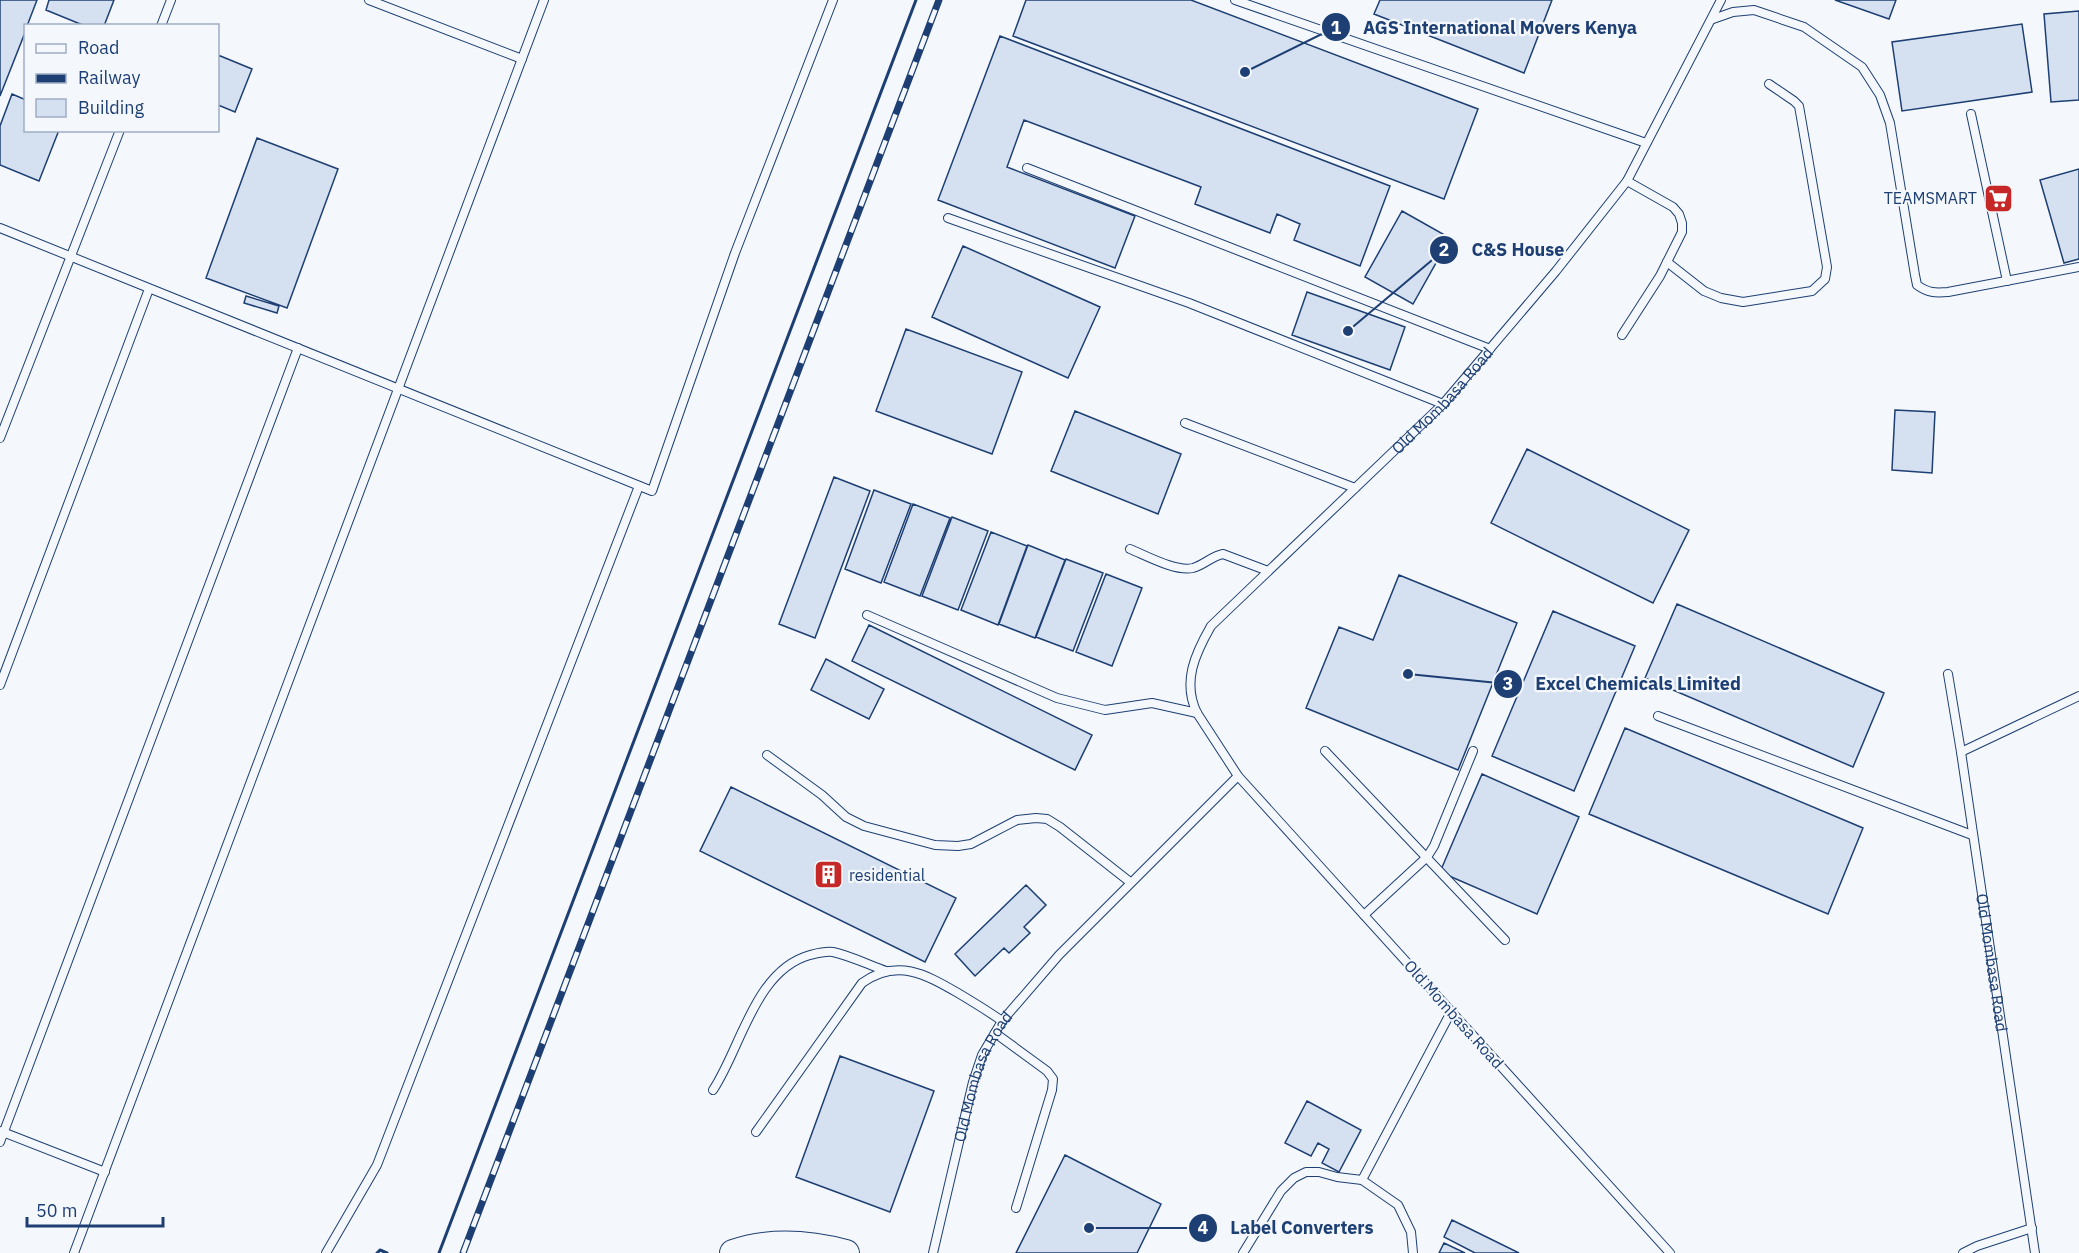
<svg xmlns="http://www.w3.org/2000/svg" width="2079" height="1253" viewBox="0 0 2079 1253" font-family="'IBM Plex Sans',sans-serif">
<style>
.building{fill:#d5e0f0;stroke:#1d3f73;stroke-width:1.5}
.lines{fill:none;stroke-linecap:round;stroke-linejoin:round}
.service-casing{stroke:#1d3f73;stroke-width:10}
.primary-casing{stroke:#1d3f73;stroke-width:28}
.service{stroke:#f4f7fb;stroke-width:8}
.primary{stroke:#f4f7fb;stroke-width:26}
.rail-casing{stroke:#1d3f73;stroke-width:7}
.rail{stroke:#f4f7fb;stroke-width:4.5;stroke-dasharray:14;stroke-linecap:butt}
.wall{stroke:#1d3f73;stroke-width:3}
.labels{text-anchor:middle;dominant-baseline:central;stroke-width:4.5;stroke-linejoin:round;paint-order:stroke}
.poi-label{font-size:16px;fill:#1d3f73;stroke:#f4f7fb;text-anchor:end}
.street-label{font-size:16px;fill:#1d3f73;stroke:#f4f7fb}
.leader{fill:none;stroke:#1d3f73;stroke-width:2}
.callout-dot{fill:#1d3f73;stroke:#f4f7fb;stroke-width:2}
.mark-label{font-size:18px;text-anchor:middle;font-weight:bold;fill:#fff}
.callout-label{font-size:18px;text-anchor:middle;font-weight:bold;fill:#1d3f73;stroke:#f4f7fb;stroke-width:4.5;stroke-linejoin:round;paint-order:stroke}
</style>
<rect width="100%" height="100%" fill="#f4f7fb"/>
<path class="building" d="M0,0H37L27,26H26V30L0,96Z
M49,0H114L104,26H85L46,10Z
M1026,0H1191L1478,109L1444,199L1013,36Z
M1380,0H1552L1524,73L1374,14Z
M1835,0H1896L1889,19Z
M2079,11V100L2051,102L2044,14Z
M2022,24L2032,92L1902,111L1892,42Z
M1000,36L1390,186L1360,266L1294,240L1300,224L1277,214L1270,233L1195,204L1201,187L1024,120L1007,167L1135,216L1115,268L938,200Z
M218,55L252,69L235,112L218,105Z
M12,94L26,100V130H59L39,181L0,165V126Z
M257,138L338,169L287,308L206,278Z
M2079,169V259L2064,263L2040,180Z
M1402,211L1450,238L1413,304L1365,277Z
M963,246L1100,307L1068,378L932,317Z
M1307,292L1405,327L1390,370L1292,335Z
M246,296L279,306L277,313L244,303Z
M906,329L1022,372L992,454L876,411Z
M1895,410L1935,412L1932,473L1892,470Z
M1075,411L1181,454L1158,514L1051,471Z
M1527,449L1689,530L1653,603L1491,523Z
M834,477L870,491L815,638L779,624Z
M874,490L911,504L881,583L845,569Z
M913,504L950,518L920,596L884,582Z
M952,517L988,531L958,610L922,596Z
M991,532L1027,546L998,625L961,610Z
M1028,545L1065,560L1035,638L999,624Z
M1066,559L1103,573L1073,651L1036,637Z
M1106,574L1142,588L1112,666L1076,652Z
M1399,575L1517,623L1458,770L1306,708L1339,627L1373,640Z
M1677,604L1884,693L1853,767L1645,678Z
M1553,611L1635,646L1574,791L1492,756Z
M869,625L1092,735L1075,770L852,661Z
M826,659L884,689L869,719L811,690Z
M1625,728L1863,828L1828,914L1589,814Z
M1482,774L1579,817L1537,914L1440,872Z
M731,787L956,898L925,962L700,851Z
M1026,885L1046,905L1024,927L1030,933L1009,953L1004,948L975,976L955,954Z
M840,1056L934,1091L890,1212L796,1177Z
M1307,1101L1361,1130L1339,1172L1322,1163L1329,1149L1318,1143L1311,1156L1285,1143Z
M1065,1155L1161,1204L1137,1253H1016Z
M1452,1220L1519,1253H1475L1444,1237Z
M1444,1243L1465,1253H1439Z"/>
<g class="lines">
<defs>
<g id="service">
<path d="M369,0L522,59"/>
<path d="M1235,0L1646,143"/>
<path d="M1713,19L1733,12L1754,10L1804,27L1862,67L1880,95L1890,123L1915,275L1917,285C1928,293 1935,293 1948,292L2079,267"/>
<path d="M161,26L171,0"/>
<path d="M1971,114L2007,281"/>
<path d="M1027,168L1490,349"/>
<path d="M948,218L1189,303L1443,404"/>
<path d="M0,228L652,491L735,253L833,0"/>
<path d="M1667,262L1704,291L1721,298L1743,302L1812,291L1825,279L1827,267L1799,106L1794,101L1769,84"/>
<path d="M1622,335L1660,276L1682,232V223L1679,214L1673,207L1627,181"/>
<path d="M1185,423L1355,488"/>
<path d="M0,438L120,130"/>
<path d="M1130,549C1147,556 1176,572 1193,568C1204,565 1212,556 1223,554L1268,571"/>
<path d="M867,615L1057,698L1105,710L1152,703L1197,713"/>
<path id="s1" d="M1948,674L1961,752L2035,1253"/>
<path d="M0,685L149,289"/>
<path d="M1658,716L1972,835"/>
<path d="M1325,751L1505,940"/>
<path d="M1961,752L2079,696"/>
<path d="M767,755L822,795L846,817L864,826L935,845L958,846L971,844L1017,820L1036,818L1047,819L1060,827L1130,882"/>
<path d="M1364,915L1427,857L1434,846L1473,751"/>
<path d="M995,1033L1047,1071L1053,1079L1052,1090L1016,1208"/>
<path d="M713,1090C741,1048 755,970 810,955C818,953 825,951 833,952C851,956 869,965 886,971"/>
<path d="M0,1131L105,1172"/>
<path d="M756,1132L862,983C897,958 925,974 958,993C973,1002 988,1011 1002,1021"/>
<path d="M0,1142L298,348"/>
<path d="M1362,1180L1451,1012"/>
<path d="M74,1253L544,0"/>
<path d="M326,1253L377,1165L639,486"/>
<path id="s2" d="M933,1253L973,1082L982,1055L1002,1021L1059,955L1238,776"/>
<path d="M1243,1253L1281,1191L1294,1178L1306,1172H1319L1337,1177L1362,1180L1398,1205L1411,1232L1413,1253"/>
<path id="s3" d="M1670,1253L1238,776L1197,713C1182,682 1195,654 1211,626L1443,404L1556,271L1627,181L1721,0"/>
<path d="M1963,1253L1977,1246L2032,1228"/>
</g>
<path id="primary" d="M733,1253C770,1240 808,1243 846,1253"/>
</defs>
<use href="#service" class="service-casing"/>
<use href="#primary" class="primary-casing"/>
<use href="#service" class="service"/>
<use href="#primary" class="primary"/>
<defs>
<path id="rail" d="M463,1253L939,0"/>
</defs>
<use href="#rail" class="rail-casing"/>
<use href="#rail" class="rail"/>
<path class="wall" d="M377,1253L380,1250L387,1253
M439,1253L916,0"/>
</g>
<defs>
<symbol id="supermarket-square" viewBox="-11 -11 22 22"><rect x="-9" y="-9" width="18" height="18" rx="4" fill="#c62828" stroke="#f4f7fb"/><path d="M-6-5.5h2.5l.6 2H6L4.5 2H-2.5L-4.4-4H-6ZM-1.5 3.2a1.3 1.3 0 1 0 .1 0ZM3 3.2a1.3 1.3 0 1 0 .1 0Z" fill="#fff"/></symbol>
<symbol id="building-square" viewBox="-11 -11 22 22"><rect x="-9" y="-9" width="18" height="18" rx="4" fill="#c62828" stroke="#f4f7fb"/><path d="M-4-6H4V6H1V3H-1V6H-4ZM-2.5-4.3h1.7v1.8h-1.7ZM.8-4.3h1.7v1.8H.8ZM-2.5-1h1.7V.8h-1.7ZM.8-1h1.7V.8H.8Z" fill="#fff"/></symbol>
</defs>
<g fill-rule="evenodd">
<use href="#supermarket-square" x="1982" y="182" width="33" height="33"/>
<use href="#building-square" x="812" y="858" width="33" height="33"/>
</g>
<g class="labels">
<g class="poi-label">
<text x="1977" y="198">TEAMSMART</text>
<text x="849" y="875" text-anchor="start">residential</text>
</g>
<g class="street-label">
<text stroke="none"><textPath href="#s3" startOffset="1134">Old Mombasa Road</textPath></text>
<text stroke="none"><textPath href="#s1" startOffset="292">Old Mombasa Road</textPath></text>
<text transform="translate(1454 1014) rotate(48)">Old Mombasa Road</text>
<text stroke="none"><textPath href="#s2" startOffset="184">Old Mombasa Road</textPath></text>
</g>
</g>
<path class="leader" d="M1245 72L1336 27M1348 331L1444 250M1408 674L1508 684M1089 1228L1203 1228"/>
<g class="callout-dot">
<circle cx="1245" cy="72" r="6"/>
<circle cx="1348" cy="331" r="6"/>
<circle cx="1408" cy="674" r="6"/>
<circle cx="1089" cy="1228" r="6"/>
<circle cx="1336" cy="27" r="15"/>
<circle cx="1444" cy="250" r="15"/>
<circle cx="1508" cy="684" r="15"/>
<circle cx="1203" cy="1228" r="15"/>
</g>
<g class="mark-label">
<text x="1336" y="34">1</text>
<text x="1444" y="256">2</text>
<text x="1508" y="690">3</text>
<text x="1203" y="1234">4</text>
</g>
<g class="callout-label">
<text x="1500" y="34">AGS International Movers Kenya</text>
<text x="1518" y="256">C&amp;S House</text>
<text x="1638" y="690">Excel Chemicals Limited</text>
<text x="1302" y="1234">Label Converters</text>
</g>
<rect x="24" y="24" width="195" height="108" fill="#f4f7fb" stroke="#9eadc5" stroke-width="1.5"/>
<rect x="36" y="44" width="30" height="9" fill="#f4f7fb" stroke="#9eadc5" stroke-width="1.5"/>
<text x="78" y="54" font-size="18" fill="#1d3f73">Road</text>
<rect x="36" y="74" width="30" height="9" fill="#1d3f73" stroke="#9eadc5" stroke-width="1.5"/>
<text x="78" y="84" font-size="18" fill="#1d3f73">Railway</text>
<rect x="36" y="99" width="30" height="18" fill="#d5e0f0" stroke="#9eadc5" stroke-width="1.5"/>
<text x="78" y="114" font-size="18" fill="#1d3f73">Building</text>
<path d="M27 1217v9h136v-9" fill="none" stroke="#1d3f73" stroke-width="3"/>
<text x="36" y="1217" font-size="18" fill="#1d3f73" stroke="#f4f7fb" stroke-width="4.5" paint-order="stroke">50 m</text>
</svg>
